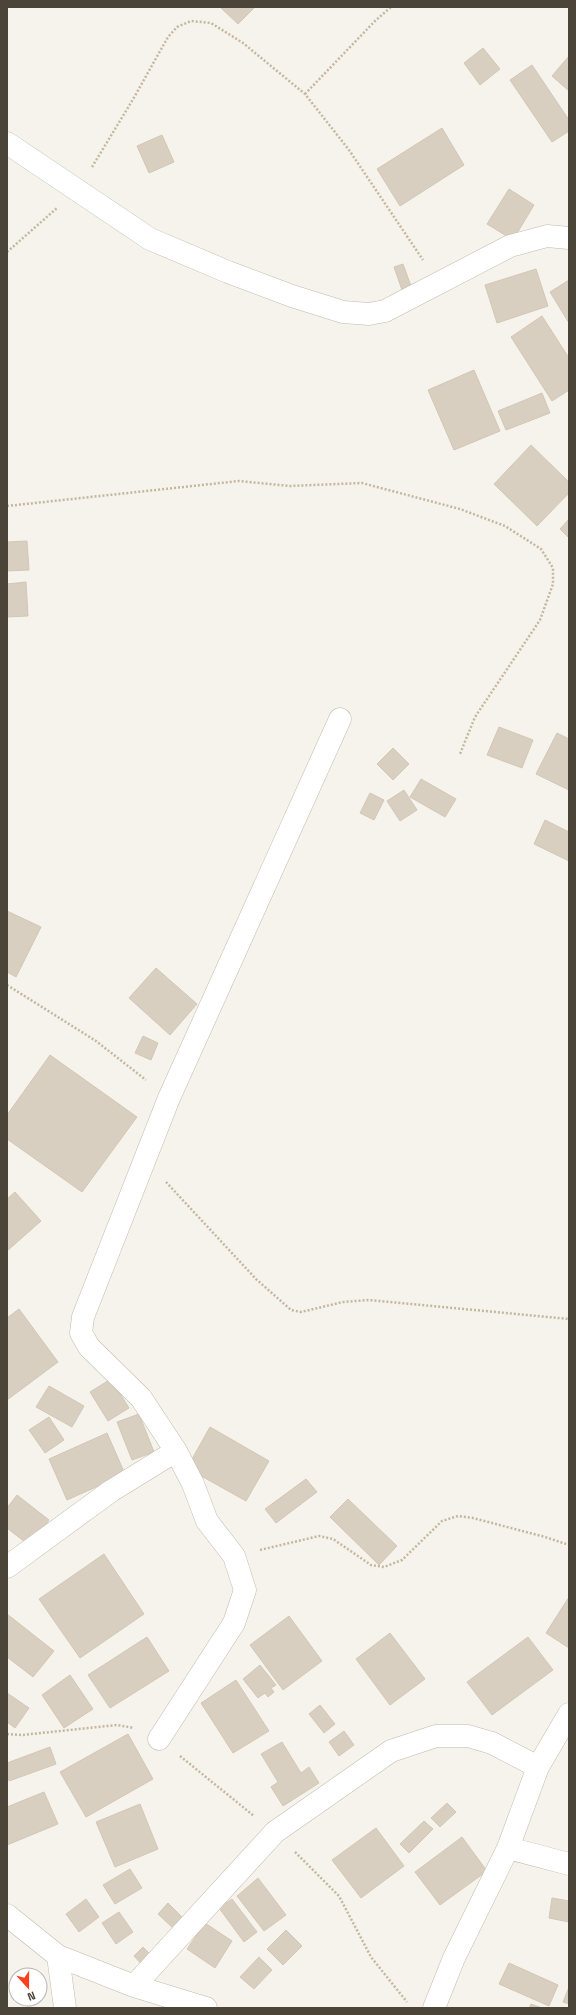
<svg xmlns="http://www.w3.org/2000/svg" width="576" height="2015" viewBox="0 0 576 2015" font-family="'Space Grotesk',sans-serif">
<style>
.building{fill:#d8cfc1;stroke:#d3c7b4}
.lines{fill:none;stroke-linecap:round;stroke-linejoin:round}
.minor-casing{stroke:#c2bbae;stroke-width:23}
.path{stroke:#c4b79f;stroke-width:2.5;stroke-dasharray:2 2;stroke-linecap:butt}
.minor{stroke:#fff;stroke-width:22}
</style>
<rect width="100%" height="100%" fill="#f6f3ec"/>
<path class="building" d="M220,7H255L238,24Z
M483,48L500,69L480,85L464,63Z
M569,56V91L552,76Z
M532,65L569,120V131L552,142L510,80Z
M442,128L464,165L400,206L377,169Z
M162,135L174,162L149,173L137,146Z
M509,189L534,205L513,240L487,224Z
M403,264L411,286L402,290L394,267Z
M536,269L548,306L497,323L485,285Z
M569,280V323L550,292Z
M542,316L569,358V390L552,401L511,337Z
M474,370L500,431L454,450L428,390Z
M542,393L550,413L506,430L498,411Z
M531,445L569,482V493L537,526L494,484Z
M569,519V538L560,529Z
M27,541L29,570L7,571V542Z
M26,582L28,616L7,617V584Z
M499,727L533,740L522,768L487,755Z
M557,733L569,739V790L536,774Z
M393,748L409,764L393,780L377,764Z
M421,779L456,799L445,817L410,797Z
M404,790L417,810L400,821L387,801Z
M370,793L384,800L374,820L360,813Z
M545,820L569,832V861L534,844Z
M7,911L41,927L16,977L7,972Z
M156,968L197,1004L170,1035L129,998Z
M143,1036L158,1043L151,1060L135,1053Z
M50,1055L137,1117L82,1192L7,1139V1115Z
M15,1192L41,1221L7,1251V1199Z
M19,1309L58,1362L7,1400V1318Z
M111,1379L129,1408L108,1421L90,1392Z
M49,1386L84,1406L72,1427L36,1407Z
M139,1414L154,1452L132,1460L117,1422Z
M49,1417L64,1440L45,1453L29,1430Z
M210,1427L269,1461L246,1501L187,1468Z
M107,1433L125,1474L67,1500L49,1459Z
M306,1479L317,1492L276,1523L265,1509Z
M17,1495L49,1520L30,1546L7,1528V1508Z
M348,1499L397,1546L379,1565L330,1517Z
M104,1554L144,1614L80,1658L39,1599Z
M569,1597V1648L546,1633Z
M7,1614L54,1651L33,1677L7,1657Z
M289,1616L322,1661L283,1690L250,1645Z
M390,1633L425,1679L390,1705L356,1659Z
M147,1637L169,1671L110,1708L88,1675Z
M528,1637L553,1670L492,1715L467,1682Z
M260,1665L276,1685L271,1688L274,1692L268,1697L265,1693L258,1698L243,1679Z
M70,1675L93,1709L64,1728L42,1695Z
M236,1680L269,1731L233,1753L201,1703Z
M7,1693L29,1708L15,1728L7,1722Z
M320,1705L335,1724L324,1733L309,1714Z
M344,1731L354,1745L339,1756L329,1742Z
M128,1734L153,1779L86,1817L60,1772Z
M282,1742L301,1773L309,1767L319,1783L283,1806L271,1787L278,1782L261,1754Z
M50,1747L56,1764L9,1781L7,1774V1763Z
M44,1792L58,1824L7,1845V1807Z
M447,1803L456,1812L440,1827L431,1818Z
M140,1804L158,1849L115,1867L96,1822Z
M424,1821L433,1829L409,1853L400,1844Z
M376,1828L404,1866L361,1898L332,1860Z
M462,1837L487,1871L440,1905L415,1872Z
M130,1869L142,1888L115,1904L103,1885Z
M258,1878L286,1915L264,1931L237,1896Z
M552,1898L569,1901V1922L549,1918Z
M86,1899L99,1917L79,1932L66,1914Z
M232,1899L257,1932L244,1942L219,1908Z
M168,1903L184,1919L174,1929L158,1914Z
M119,1912L133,1932L116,1944L102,1923Z
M205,1923L232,1941L215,1968L187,1949Z
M286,1930L302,1946L283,1965L267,1949Z
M143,1947L154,1958L145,1968L134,1956Z
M259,1957L272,1970L254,1989L240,1977Z
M509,1963L558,1985L549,2006L499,1984Z
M569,1987V2004L563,2002Z
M531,2004L542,2008H529Z"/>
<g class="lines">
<defs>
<path id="minor" d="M7,143L150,239L228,272L292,296L343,312L369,314L385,311L510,246L547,236L569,238
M7,1567L111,1491L176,1451
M159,1739L234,1623L245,1590L234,1556L207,1521L193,1484L176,1451L141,1398L89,1347L81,1333L83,1317L169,1098L340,719
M508,1848L569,1864
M7,1915L58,1956L134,1986L206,2008
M58,1956L65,2008
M134,1986L275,1832L391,1751L436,1736H468L492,1743L538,1767
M434,2008L454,1958L508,1848L538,1767L569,1714"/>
</defs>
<use href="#minor" class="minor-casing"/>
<path class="path" d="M305,94L375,21L391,7
M92,167L132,101L168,37L177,27L191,21L211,23L243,43L305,94L349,150L423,260
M7,252L57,208
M7,506L239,481L290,486L362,483L460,509L505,526L541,549L553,568V584L540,620L475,717L460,754
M7,985L96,1041L146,1080
M166,1182L256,1279L291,1310L301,1312L343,1302L369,1300L569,1319
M260,1550L319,1536L333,1539L371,1565L384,1567L402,1560L442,1521L458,1516L473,1518L545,1537L569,1545
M7,1734L22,1735L117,1725L134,1728
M180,1756L254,1816
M295,1852L339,1896L371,1957L407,2002"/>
<use href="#minor" class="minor"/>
</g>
<rect width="576" height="2015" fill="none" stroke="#4b4439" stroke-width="16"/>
<g transform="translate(28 1987) rotate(159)"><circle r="19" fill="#ffffff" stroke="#b7b4b0"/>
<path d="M0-3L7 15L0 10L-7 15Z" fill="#fc3f1d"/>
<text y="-6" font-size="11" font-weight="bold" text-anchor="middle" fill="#4b4439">N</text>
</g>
</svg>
